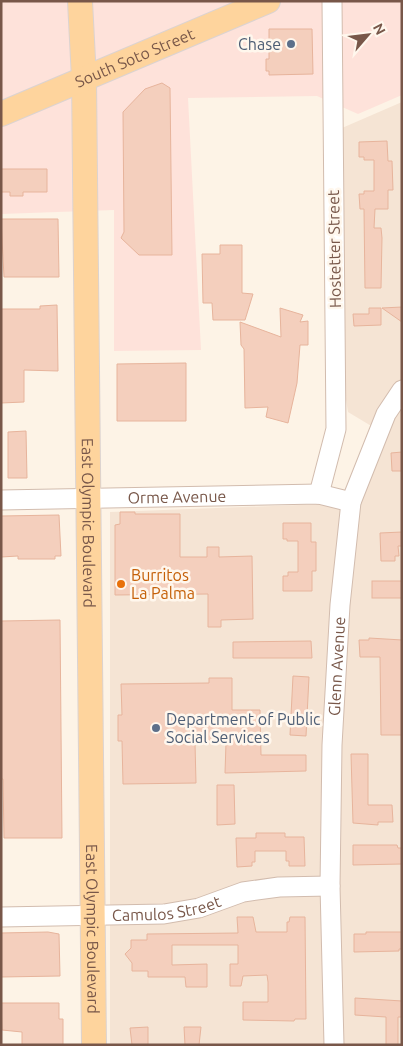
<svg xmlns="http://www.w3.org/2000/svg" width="403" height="1046" font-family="Ubuntu,sans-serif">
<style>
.residential{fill:#f5e4d4}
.commercial{fill:#fee2da}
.building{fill:#f4cfbd;stroke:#e7b49c}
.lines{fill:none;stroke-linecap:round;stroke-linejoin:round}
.minor-casing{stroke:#d2bcae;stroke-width:21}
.major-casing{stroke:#dcd3d0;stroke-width:26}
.minor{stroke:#fff;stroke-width:19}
.major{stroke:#fed49d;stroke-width:24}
.service-dot{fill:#5c6f8a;stroke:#fff7ed;stroke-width:2}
.food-dot{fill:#e8710a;stroke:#fff7ed;stroke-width:2}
.labels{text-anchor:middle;stroke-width:5;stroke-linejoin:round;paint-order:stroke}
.service-label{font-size:16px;fill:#4e5e75;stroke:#fff7ed;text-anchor:end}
.street-label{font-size:16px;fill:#785749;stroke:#fff7ed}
.food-label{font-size:16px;fill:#c56008;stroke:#fff7ed;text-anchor:start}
</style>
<rect width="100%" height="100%" fill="#fdf3e6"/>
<polygon class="residential" points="402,102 402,1045 110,1045 110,512 325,504 346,507 373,427 348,412 341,369 342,128"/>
<polygon class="commercial" points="1,1 402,1 402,95 358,114 317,96 188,98 201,350 114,351 114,210 1,214"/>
<g class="building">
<polygon points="269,29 312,29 313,74 269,75 269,71 266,71 266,59 269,59"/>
<polygon points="162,83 170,88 172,255 139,255 121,238 124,232 123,112 145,89"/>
<polygon points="387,141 388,161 392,161 393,190 388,190 388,209 375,209 374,228 381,228 382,238 381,288 365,288 364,209 360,209 359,194 364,194 364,191 374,191 374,160 364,160 364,157 359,157 359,142"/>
<polygon points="1,169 47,169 47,192 23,192 23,196 10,196 10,192 1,192"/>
<polygon points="1,219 58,219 59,277 4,277"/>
<polygon points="220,245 242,245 242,293 253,294 245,320 213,320 212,303 203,303 202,254 220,254"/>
<polygon points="57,305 58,371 24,370 24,402 1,403 1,309 40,309 40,306"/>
<polygon points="402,307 402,322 382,308"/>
<polygon points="280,308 303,315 300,322 308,321 308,345 300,345 297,383 288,423 266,417 268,407 245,408 244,349 241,345 240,322 281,337"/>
<polygon points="369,308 381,308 381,325 354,326 353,314 369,314"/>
<polygon points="186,363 186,421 117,421 117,364"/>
<polygon points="26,431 27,478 8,478 8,432"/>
<polygon points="402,452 402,471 392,471 391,453"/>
<polygon points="120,512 135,512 135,514 180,514 180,557 207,557 207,547 219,547 219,557 252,556 253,619 221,620 221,627 208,627 208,594 115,595 115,525 120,524"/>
<polygon points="59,515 61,556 55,556 55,559 18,559 18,556 1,557 1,516"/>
<polygon points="283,523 311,523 311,542 316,542 316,571 312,571 312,591 283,591 283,576 288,576 288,572 298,572 298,541 287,541 287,539 283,539"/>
<polygon points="402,532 402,546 398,546 399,556 395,556 395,561 381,561 380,533"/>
<rect x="372" y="581" width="30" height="17"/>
<polygon points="60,620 62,838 4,838 3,779 1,779 1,621"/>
<polygon points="369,638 402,640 402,735 381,735 380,657 360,657 359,640 369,640"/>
<polygon points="311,641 312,658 233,658 233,642"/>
<polygon points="293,676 309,677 306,736 290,735"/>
<polygon points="209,678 232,678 232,710 260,710 261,755 306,755 306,771 225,773 226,743 195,743 196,783 123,784 122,741 118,741 118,715 122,715 121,684 209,683"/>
<polygon points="351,754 368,754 368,805 392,805 393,822 378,822 378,825 353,823"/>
<polygon points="217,785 234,785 235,824 217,825"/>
<polygon points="256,833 285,833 285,837 304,837 305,866 289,866 289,861 286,861 286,851 255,851 255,862 252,862 252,866 237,867 236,838 256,838"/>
<polygon points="353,845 397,845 398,848 402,848 402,864 353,865"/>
<polygon points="237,917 253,917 256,932 287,932 287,922 289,922 290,917 305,917 306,1019 295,1019 294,1021 243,1020 243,1002 268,1002 268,982 267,975 243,976 241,986 230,986 230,964 238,964 238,945 172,945 172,965 207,964 207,987 186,987 185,977 148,977 148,971 132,971 132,963 125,954 131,948 131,940 147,940 147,934 238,933"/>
<polygon points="48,932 59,934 60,976 1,977 1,933"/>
<polygon points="366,932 402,932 402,949 399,949 399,951 354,952 354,934 366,934"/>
<polygon points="355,998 402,1001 402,1017 398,1017 398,1045 386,1045 386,1017 355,1015"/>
<polygon points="1,1003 59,1003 59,1019 63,1019 63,1045 22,1045 22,1032 2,1030"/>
<polygon points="148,1027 148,1045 132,1045 130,1028"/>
<polygon points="184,1027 201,1027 199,1045 185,1045"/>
</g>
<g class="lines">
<g class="minor-casing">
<g id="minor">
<polyline points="319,494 336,429 332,1"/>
<path id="s1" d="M1,500l318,-6 32,8"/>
<path id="s2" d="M1,917l163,-3 35,-6 44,-16 36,-5 51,-1"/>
<path id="s3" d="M334,1045l-4,-159 2,-141 8,-140 11,-103 35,-88 16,-24"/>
</g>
</g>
<g class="major-casing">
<g id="major">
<path id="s4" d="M80,1l4,78 10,966"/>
<path id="s5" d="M1,114l267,-113"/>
</g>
</g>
<use href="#minor" class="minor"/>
<use href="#major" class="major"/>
</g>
<g class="service-dot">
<circle cx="291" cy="44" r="5"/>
<circle cx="156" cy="728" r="5"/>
</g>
<circle class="food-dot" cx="121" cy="584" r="5"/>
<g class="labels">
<g class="service-label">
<text x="281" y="50">Chase</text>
<text x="166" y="725" text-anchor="start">Department of Public<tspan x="166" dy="18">Social Services</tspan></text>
</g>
<g class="street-label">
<text dy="6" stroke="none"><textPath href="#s5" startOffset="145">South Soto Street</textPath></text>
<text transform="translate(334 249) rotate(-91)" y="6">Hostetter Street</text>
<text dy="6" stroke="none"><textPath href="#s1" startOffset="176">Orme Avenue</textPath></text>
<text dy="6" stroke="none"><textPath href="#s4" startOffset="522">East Olympic Boulevard</textPath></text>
<text dy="6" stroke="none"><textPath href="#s3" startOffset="379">Glenn Avenue</textPath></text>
<text dy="6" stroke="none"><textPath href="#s2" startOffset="166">Camulos Street</textPath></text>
<text dy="6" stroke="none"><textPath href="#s4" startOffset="928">East Olympic Boulevard</textPath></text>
</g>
<g class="food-label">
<text x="131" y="581">Burritos<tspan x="131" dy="18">La Palma</tspan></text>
</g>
</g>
<rect width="403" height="1046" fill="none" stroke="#785749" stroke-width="5"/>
<g transform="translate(368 35) rotate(62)" stroke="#fff7ed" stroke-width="4" paint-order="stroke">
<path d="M0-4L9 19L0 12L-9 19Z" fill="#785749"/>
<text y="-8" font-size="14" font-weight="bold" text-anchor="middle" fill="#785749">N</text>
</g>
</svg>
